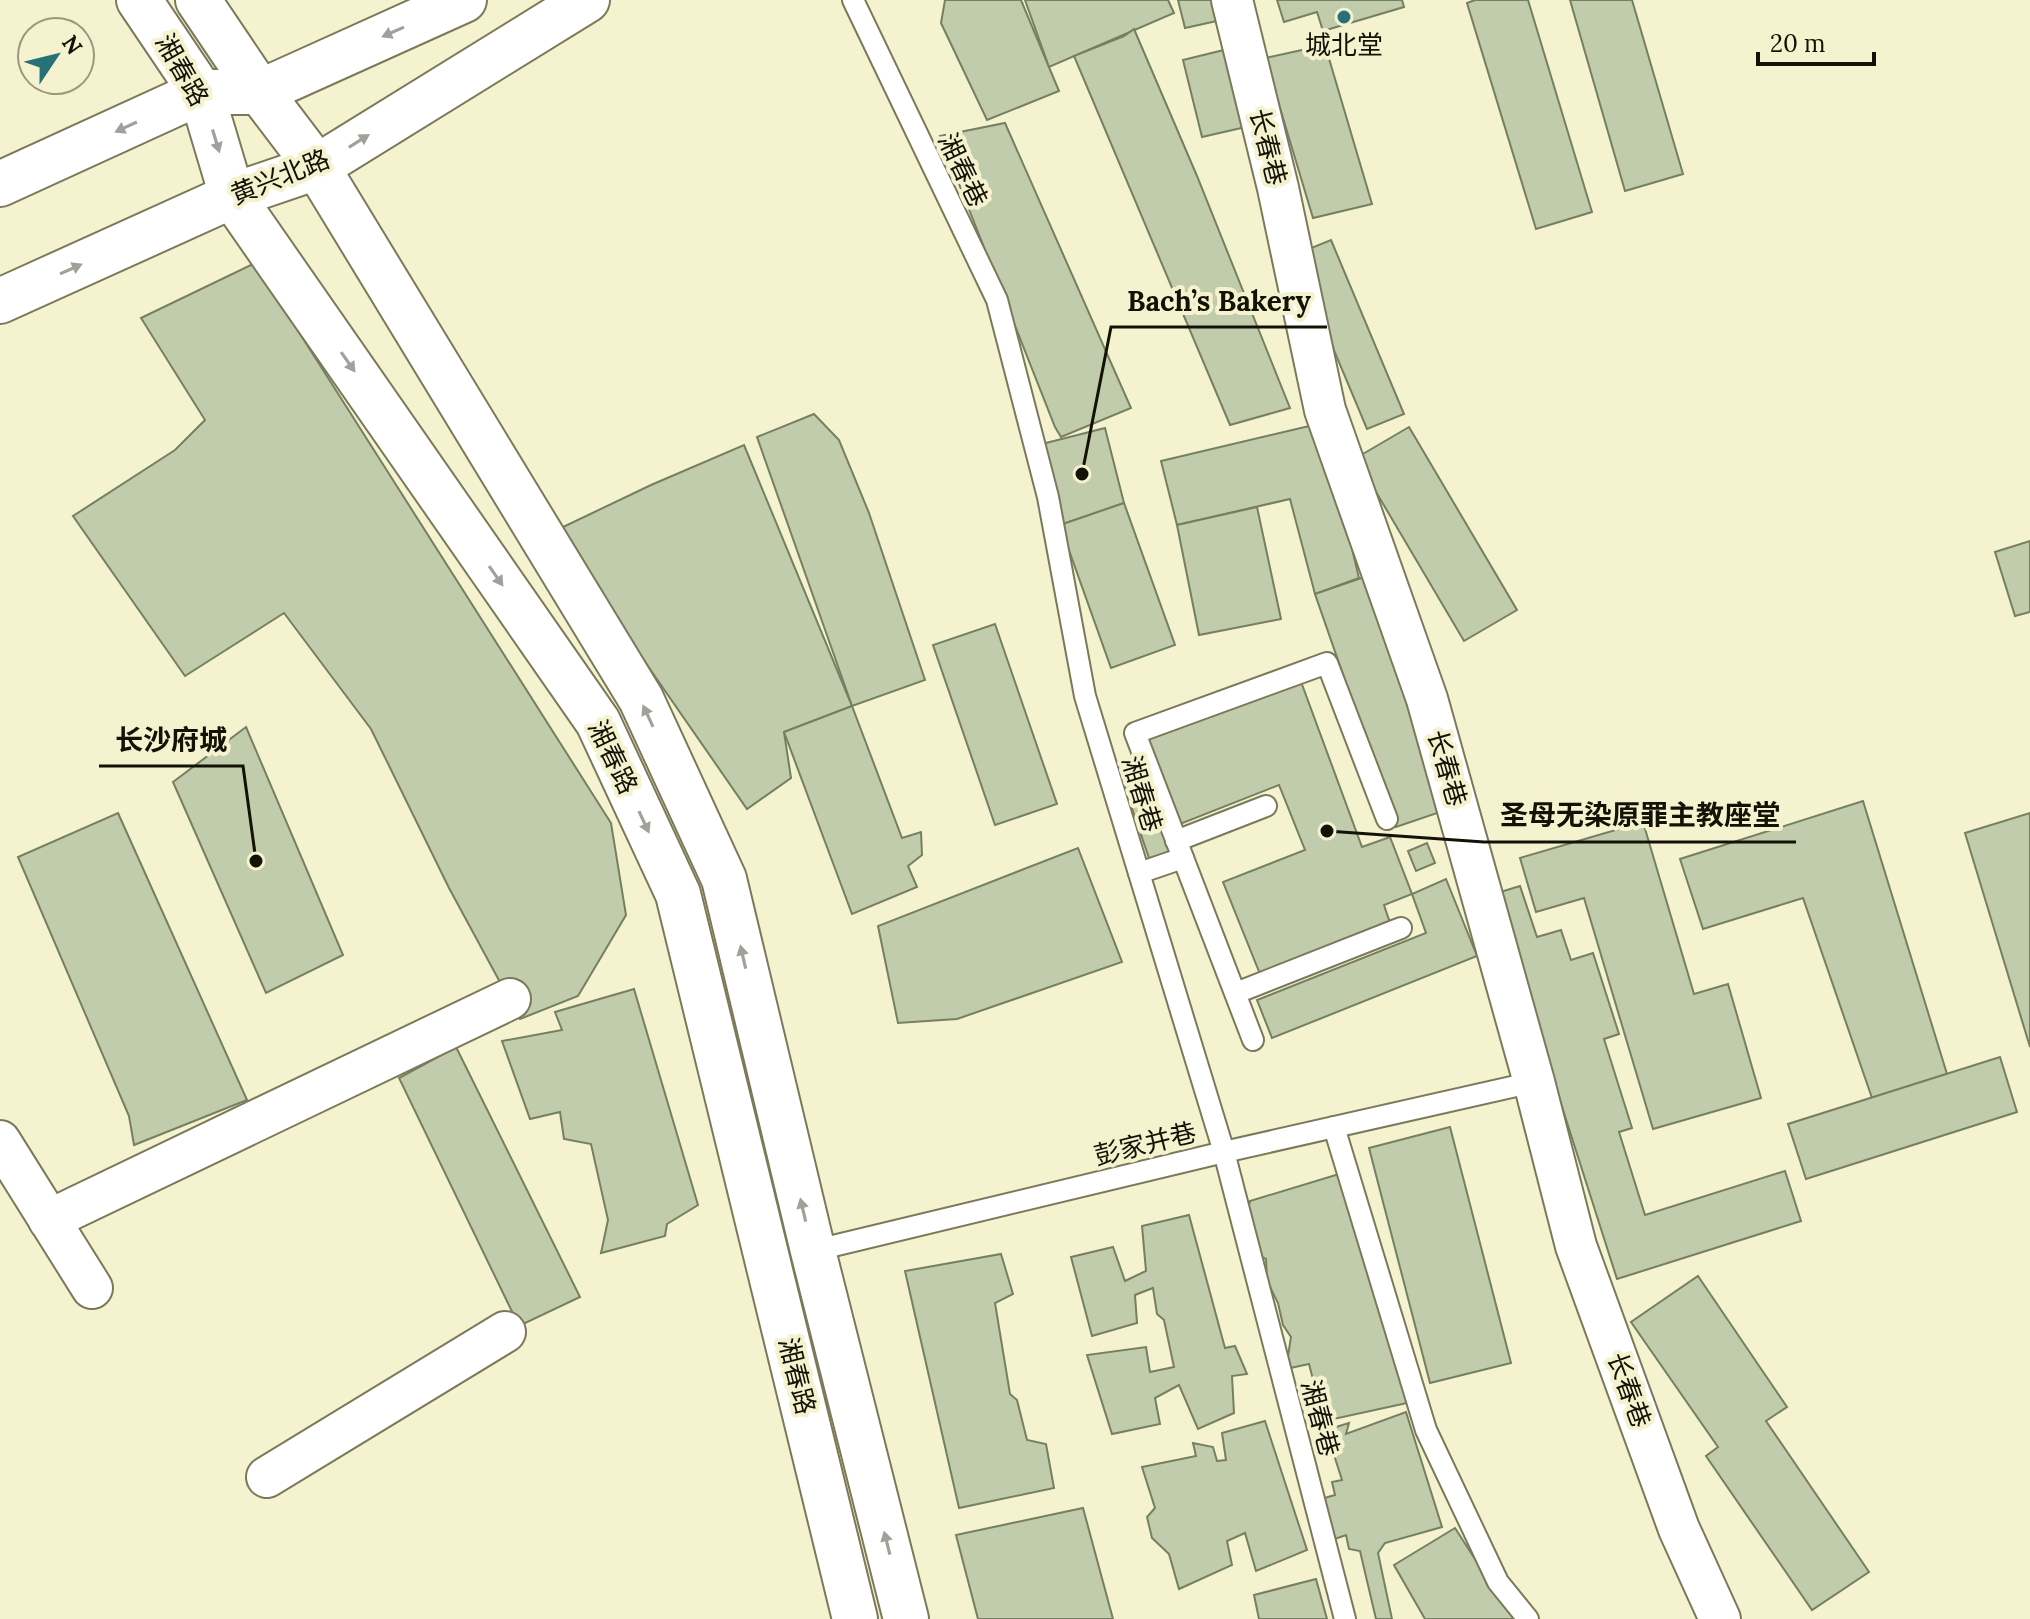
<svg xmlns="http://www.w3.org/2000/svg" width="2030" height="1619" font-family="Lora,'Noto Sans SC',serif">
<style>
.building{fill:#c1ccac;stroke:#757f61;stroke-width:2}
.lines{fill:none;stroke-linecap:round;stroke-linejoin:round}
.lane-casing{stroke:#7c795a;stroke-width:24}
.street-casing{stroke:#7c795a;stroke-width:44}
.secondary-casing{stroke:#7c795a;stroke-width:48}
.lane{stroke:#fff;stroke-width:20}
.street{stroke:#fff;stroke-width:40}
.secondary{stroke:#fff;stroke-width:44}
.oneway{fill:#a1a09b}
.poi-dot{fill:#277178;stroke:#f5f2cf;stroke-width:3}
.labels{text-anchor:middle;stroke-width:8;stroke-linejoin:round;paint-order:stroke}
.poi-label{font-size:26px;fill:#131206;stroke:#f5f2cf}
.street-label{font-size:26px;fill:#131206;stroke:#f5f2cf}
.leader{fill:none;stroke:#131206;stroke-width:3}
.callout-dot{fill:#131206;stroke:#f5f2cf;stroke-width:3}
.callout-label{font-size:28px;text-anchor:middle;font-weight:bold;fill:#131206;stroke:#f5f2cf;stroke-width:8;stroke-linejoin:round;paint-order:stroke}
</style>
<rect width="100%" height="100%" fill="#f5f2cf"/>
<g class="building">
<polygon points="945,0 1021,0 1059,91 987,120 941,23"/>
<polygon points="1025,0 1168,0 1174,13 1049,67"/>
<polygon points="1178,0 1222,0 1226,19 1185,28"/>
<polygon points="1277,0 1402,0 1404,7 1323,31 1317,12 1284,22"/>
<polygon points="1475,0 1528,0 1592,212 1536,229 1467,3"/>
<polygon points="1570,0 1632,0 1683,174 1625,191"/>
<polygon points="1134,29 1197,176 1290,408 1230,425 1074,56 1124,36"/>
<polygon points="1325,45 1372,204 1313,218 1265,58"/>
<polygon points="1232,48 1250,126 1202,137 1183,60"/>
<polygon points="1005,123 1131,408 1061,437 1055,427 940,136"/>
<polygon points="1331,240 1404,414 1367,429 1294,255"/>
<polygon points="255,263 611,823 626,915 578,996 520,1019 449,888 371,729 284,613 185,676 73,516 175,450 205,420 141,318"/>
<polygon points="814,414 839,440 869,513 925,680 852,706 757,437"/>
<polygon points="1322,423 1359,578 1315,594 1290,499 1177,525 1161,461"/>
<polygon points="1409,427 1517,610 1464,641 1356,458"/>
<polygon points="1105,428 1124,503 1060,525 1038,445"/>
<polygon points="744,445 852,706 784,732 791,778 747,809 636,649 561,528 651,485"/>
<polygon points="1124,503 1175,645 1111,668 1060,525"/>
<polygon points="1257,507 1281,619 1199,635 1177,525"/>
<polygon points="2030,541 2030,612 2015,616 1995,552"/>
<polygon points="1370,575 1452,808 1396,827 1315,594"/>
<polygon points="995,624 1057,804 995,825 933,645"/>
<polygon points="1300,679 1362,847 1390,837 1412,894 1384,905 1390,923 1260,974 1223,882 1305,850 1279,785 1175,826 1141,742"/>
<polygon points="852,706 902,838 921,832 922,855 908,866 917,887 852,914 784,732"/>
<polygon points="246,727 343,955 266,993 173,782"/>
<polygon points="1144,771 1171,854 1150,861 1122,779"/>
<polygon points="1863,801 1947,1074 1872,1098 1803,898 1703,929 1680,859"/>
<polygon points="118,813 247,1100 134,1145 129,1116 18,857"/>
<polygon points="2030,813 2030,1047 1965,833"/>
<polygon points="1643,822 1694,994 1728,984 1761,1098 1653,1129 1584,898 1536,912 1520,858"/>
<polygon points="1427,843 1435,863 1416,871 1408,851"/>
<polygon points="1078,848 1122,962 957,1019 898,1023 878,926"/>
<polygon points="1446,879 1477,956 1272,1038 1257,1000 1426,933 1412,894"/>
<polygon points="1520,886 1537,937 1561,930 1571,960 1593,953 1619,1034 1604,1039 1632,1128 1619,1132 1645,1215 1785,1171 1801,1221 1617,1279 1494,894"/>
<polygon points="634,989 698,1205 667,1224 665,1236 601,1253 608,1220 591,1144 564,1139 560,1112 530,1119 502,1041 562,1030 555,1012"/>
<polygon points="456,1047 580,1297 519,1326 399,1078"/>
<polygon points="2000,1057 2017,1112 1806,1179 1788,1124"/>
<polygon points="1450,1127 1511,1363 1430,1383 1369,1148"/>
<polygon points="1339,1174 1407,1403 1320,1422 1306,1405 1317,1395 1309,1364 1286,1369 1291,1337 1283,1325 1278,1303 1267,1281 1266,1259 1253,1253 1244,1227 1250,1201"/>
<polygon points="1189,1215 1225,1348 1235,1346 1247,1374 1232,1376 1234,1413 1198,1429 1179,1385 1155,1398 1160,1424 1112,1434 1087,1355 1146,1347 1150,1372 1174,1367 1164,1320 1157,1314 1153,1288 1135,1295 1137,1323 1092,1336 1071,1257 1113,1247 1125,1281 1146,1271 1142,1226"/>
<polygon points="1001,1254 1013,1294 995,1303 1010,1394 1017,1400 1027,1440 1046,1444 1054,1488 959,1508 905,1271"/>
<polygon points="1698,1276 1787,1407 1766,1421 1869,1572 1812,1610 1706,1456 1718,1447 1631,1322"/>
<polygon points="1406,1412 1442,1527 1385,1543 1378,1553 1392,1619 1376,1619 1360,1551 1349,1549 1346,1535 1335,1539 1321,1499 1335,1495 1332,1482 1342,1480 1326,1430 1349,1423 1346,1434"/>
<polygon points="1265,1421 1307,1550 1256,1571 1245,1533 1227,1541 1232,1565 1179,1589 1169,1554 1152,1538 1147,1517 1155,1508 1142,1467 1196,1456 1193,1443 1213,1447 1217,1461 1226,1460 1222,1433"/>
<polygon points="1083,1508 1113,1619 978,1619 956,1535"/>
<polygon points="1455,1528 1484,1573 1525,1619 1425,1619 1394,1565"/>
<polygon points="1316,1579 1327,1619 1259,1619 1254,1595"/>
</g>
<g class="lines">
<g class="lane-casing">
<g id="lane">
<polyline points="853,0 997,300 1048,497 1085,696 1224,1152 1345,1619"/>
<polyline points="1176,841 1266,806"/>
<polyline points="1139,873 1183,858"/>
<polyline points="1236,993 1401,928"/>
<polyline points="1253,1040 1135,733 1327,663 1387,819"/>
<polyline points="1334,1127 1426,1430 1498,1582 1528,1619"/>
<polyline points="808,1252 1224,1152 1534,1082"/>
</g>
</g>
<g class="street-casing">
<g id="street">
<polyline points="1232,0 1278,188 1325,410 1427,699 1534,1082 1576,1246 1679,1529 1720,1619"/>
<polyline points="0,1141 92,1288"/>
<polyline points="49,1220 510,999"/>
<polyline points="267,1477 505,1332"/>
</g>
</g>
<g class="secondary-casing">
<g id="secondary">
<polyline points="139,0 201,92 232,196 598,722 678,894 855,1619"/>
<polyline points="198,0 260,92 317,167 641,699 724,879 813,1251 906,1619"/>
<polyline points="0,184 201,92 260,92 464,0"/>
<polyline points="0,301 232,196 317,167 587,0"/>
</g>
</g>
<use href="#lane" class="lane"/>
<use href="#street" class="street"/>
<use href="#secondary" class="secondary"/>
</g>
<defs><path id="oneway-solid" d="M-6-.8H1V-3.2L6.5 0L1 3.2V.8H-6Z" transform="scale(2)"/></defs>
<g class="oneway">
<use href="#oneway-solid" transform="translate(393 32) rotate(156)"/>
<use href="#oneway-solid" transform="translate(126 127) rotate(155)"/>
<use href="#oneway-solid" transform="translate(216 141) rotate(73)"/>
<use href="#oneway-solid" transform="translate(359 141) rotate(-32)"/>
<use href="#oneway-solid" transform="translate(71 269) rotate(-24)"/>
<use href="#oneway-solid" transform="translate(348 362) rotate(55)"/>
<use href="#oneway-solid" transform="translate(496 576) rotate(55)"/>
<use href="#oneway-solid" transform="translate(648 716) rotate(-115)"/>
<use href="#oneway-solid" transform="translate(644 822) rotate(65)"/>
<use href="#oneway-solid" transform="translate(743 957) rotate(-103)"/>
<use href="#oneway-solid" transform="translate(803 1210) rotate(-103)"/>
<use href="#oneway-solid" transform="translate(887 1543) rotate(-104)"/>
</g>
<circle class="poi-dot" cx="1344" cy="17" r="8"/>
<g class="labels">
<g class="poi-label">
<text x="1344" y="54">城北堂</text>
</g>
<g class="street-label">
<text transform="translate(182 70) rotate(60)" y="9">湘春路</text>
<text transform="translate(1268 147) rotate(76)" y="9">长春巷</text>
<text transform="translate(963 170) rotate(64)" y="9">湘春巷</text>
<text transform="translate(280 177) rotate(-22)" y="9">黄兴北路</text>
<text transform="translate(613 757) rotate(64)" y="9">湘春路</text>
<text transform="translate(1447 768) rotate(74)" y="9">长春巷</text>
<text transform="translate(1142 794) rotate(73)" y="9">湘春巷</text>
<text transform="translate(1145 1144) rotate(-14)" y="9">彭家并巷</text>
<text transform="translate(797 1376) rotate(76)" y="9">湘春路</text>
<text transform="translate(1629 1390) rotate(70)" y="9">长春巷</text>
<text transform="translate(1320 1418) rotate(75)" y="9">湘春巷</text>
</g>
</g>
<path class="leader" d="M1082 474L1111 327H1327M256 861L243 766H99M1327 831L1484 842H1796"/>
<g class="callout-dot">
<circle cx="1082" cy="474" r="8"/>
<circle cx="256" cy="861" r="8"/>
<circle cx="1327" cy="831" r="8"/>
</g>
<g class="callout-label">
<text x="1219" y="311">Bach’s Bakery</text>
<text x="171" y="750">长沙府城</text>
<text x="1640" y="825">圣母无染原罪主教座堂</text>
</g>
<g transform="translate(56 56) rotate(55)"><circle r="38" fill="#f5f2cf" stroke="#9b987f" stroke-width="2"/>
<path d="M0-6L14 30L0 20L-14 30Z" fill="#277178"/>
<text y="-12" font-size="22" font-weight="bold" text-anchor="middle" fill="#131206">N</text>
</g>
<path d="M1758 52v12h116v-12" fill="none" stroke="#131206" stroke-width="4"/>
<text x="1770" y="52" font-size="24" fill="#131206" stroke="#f5f2cf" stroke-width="6" paint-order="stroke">20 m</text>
</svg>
